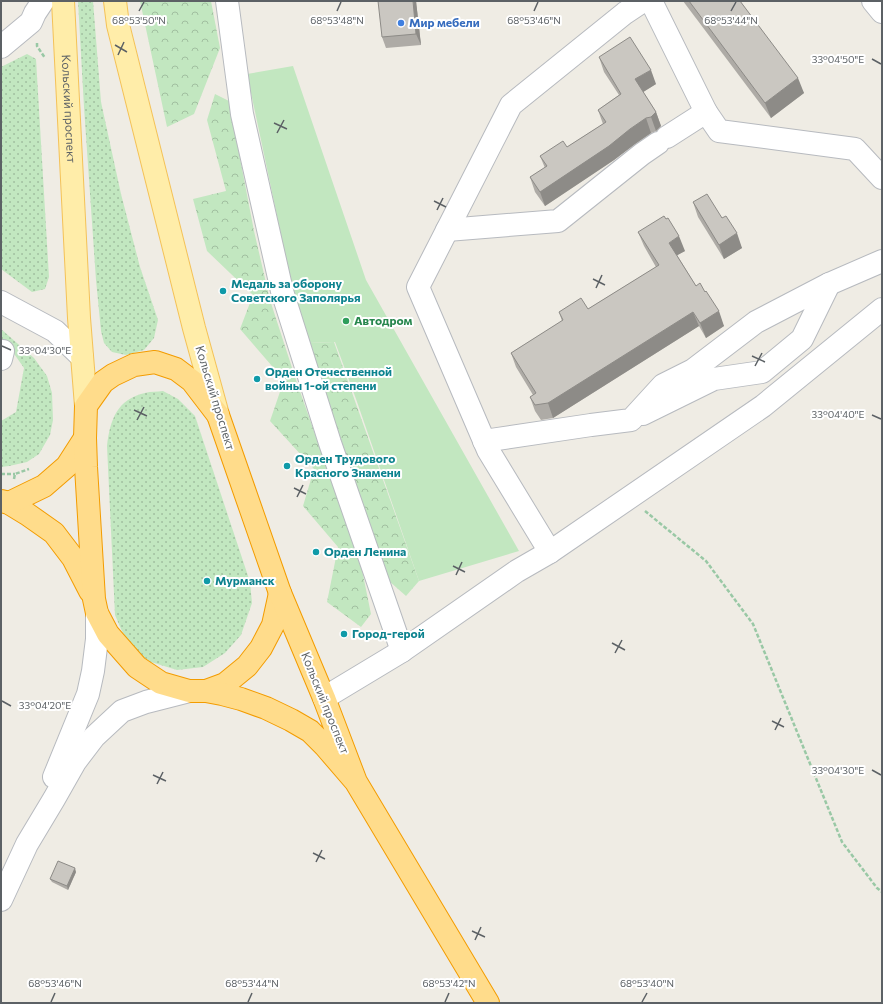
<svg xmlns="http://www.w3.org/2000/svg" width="883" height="1004" font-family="Commissioner,sans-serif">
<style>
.grass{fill:url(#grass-dots)}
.forest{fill:url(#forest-crowns)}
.park{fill:#c2e7c0}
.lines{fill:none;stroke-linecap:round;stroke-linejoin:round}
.minor-casing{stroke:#b7babf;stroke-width:24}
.major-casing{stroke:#f4c258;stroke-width:24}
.highway-casing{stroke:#f39c00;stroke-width:24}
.path{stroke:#99c8a5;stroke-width:2.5;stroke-dasharray:4 2;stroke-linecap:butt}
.minor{stroke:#fff;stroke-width:22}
.major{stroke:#ffeda9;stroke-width:22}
.highway{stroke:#ffdc8b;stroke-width:22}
.wall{fill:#aeaba6}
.shaded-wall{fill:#8d8b87}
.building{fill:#cac7c1;stroke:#8d8b87}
.ticks{fill:none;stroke:#5c6165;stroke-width:1.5}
.shop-dot{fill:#3f7fe0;stroke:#fff;stroke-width:1.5}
.culture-dot{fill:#0f9aa8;stroke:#fff;stroke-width:1.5}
.leisure-dot{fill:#2e9e5b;stroke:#fff;stroke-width:1.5}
.labels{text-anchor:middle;stroke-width:4;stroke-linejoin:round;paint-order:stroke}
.shop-label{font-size:12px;font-weight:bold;fill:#366cbe;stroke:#fff;text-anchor:start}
.street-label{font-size:12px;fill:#5c6165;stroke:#fff}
.culture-label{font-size:12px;font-weight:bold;fill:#0d838f;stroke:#fff;text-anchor:start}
.leisure-label{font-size:12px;font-weight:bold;fill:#27864d;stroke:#fff;text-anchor:start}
.ticks-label{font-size:10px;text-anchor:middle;fill:#5c6165;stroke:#fff;stroke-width:4;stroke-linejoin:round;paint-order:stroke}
</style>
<defs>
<pattern id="grass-dots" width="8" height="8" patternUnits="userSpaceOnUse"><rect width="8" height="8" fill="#c2e7c0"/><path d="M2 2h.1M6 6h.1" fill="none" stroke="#a1bfa0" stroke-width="1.8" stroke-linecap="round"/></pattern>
<pattern id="forest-crowns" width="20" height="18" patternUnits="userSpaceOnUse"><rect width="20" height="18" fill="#c2e7c0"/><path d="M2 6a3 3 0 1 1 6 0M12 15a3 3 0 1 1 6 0" fill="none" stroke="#a1bfa0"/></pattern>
</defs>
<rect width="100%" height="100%" fill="#efece4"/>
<g class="grass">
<polygon points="78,1 93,1 101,102 121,194 140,267 158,320 154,338 144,350 126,355 112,352 104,343 101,331 96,280 84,107"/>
<polygon points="27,54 36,59 49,277 45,289 32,292 1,269 1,67"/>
<polygon points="1,329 34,358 47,376 52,393 53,420 50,435 39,454 27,462 9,466 1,467 1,421 16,412 24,368 10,348 1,343"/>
<path d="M163,391l15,8 17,17 55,166 2,21 -11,32 -16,18 -22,14 -26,3 -26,-8 -18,-12 -12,-21 -6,-14 -8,-169c3,-26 10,-47 38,-53 6,-2 12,-1 18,-2z"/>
</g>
<g class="forest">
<polygon points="140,1 211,1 220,48 194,114 167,127"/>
<polygon points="215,94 229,101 254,231 270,300 296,380 361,565 371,614 361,627 327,602 338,547 303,506 314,469 270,421 284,380 240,329 253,295 207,251 193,199 226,191 207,120"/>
<polygon points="334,342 419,581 406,596 389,581 377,548 309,343"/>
</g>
<polygon class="park" points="293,66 366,280 519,551 419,581 356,399 335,342 309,343 295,301 247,74"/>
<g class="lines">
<g class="minor-casing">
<g id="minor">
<polyline points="227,1 242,114 282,291 330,443 402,651"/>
<polyline points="651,1 706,112 719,131 855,149 882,178"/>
<polyline points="873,1 882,12"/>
<polyline points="1,47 31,22 35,13 43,1"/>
<polyline points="667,137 706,112"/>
<polyline points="447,230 558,221 642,154 658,143"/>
<polyline points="1,302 55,331 82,357"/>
<polyline points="1,351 3,351 1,359"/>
<polyline points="643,414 714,379 762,372 802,339 829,284"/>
<polyline points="484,441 591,425 631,420 663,385 693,370 756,322 829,284 882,261"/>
<polyline points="550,552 488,450 418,287 511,105 625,13 643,1"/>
<polyline points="324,698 402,651 517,571 550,552 763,406 882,309"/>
<polyline points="54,777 88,694 93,671 97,639 97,613"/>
<polyline points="1,900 27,844 54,799 75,762 94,737 122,711 146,702 189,691"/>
</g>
</g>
<g class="major-casing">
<g id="major">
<path id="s1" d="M63,1l16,317 7,88"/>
<polyline points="115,1 118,25 194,328 218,415"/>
</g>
</g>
<g class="highway-casing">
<g id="highway">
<polyline points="1,501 9,503 27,514 54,533 73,558 90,591"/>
<polyline points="9,503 44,486 67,466 85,438"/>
<polyline points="206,691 225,684 247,666 261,648 273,625 280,593"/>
<polyline points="356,782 324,698 280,593 218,415 192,381 176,369 155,362 134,365 113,375 103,382 86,406 85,438 86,467 94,599 97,613 108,634 137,667 161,683 189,691 206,691 222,694 241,699 266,708 291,720 310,731 325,746 356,782 488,1003"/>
</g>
</g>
<g class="path">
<polyline points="37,43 37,46 45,58"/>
<polyline points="1,474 15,474"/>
<polyline points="14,479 15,474 29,469"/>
<polyline points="645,511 706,561 753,624 842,842 877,888 882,892"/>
</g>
<use href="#minor" class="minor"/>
<use href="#major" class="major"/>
<use href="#highway" class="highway"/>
</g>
<g class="wall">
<polygon points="416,1 421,45 386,48 382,37"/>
<polygon points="683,1 740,1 804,93 771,118"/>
<polygon points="599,57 656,84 643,92 656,112 661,126 656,131 651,133 635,144 614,160 545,206 535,192 530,177 545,168 540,156 567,147 603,124 598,110 619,95 604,72"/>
<polygon points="693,202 722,218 742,248 724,259 698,217"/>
<polygon points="638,232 685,251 677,255 696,286 724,326 706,338 699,326 553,418 541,420 535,411 530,397 533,395 516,367 511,353 562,321 559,312 588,309 656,267 644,246"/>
<polygon points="76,872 68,890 52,882 50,879"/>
</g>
<g class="shaded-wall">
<polygon points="413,1 416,1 421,45 416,34"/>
<polygon points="651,70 656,84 640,94 635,79"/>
<polygon points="798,78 804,93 771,118 765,103"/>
<polygon points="656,112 661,126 656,131 651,117"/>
<polygon points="646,118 651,133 635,144 614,160 545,206 540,192"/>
<polygon points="737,233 742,248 724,259 719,245"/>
<polygon points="679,236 685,251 674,257 669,243"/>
<polygon points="719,311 724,326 706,338 700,323"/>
<polygon points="693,312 699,326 553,418 548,403"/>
<polygon points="75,868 76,872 68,890 67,886"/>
</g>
<g class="building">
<polygon points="378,1 413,1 416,34 382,37"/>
<polygon points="689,1 740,1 798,78 765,103"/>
<polygon points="630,37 651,70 635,79 656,112 651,117 646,118 630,129 609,146 540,192 530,177 547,166 540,156 563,141 567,147 606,122 598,110 621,94 599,57"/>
<polygon points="707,194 722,218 726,216 737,233 719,245 693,202"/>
<polygon points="664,216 666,219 668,218 679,236 669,243 696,286 700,283 705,292 706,291 719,311 700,323 693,312 548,403 535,405 530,397 536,393 511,353 563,320 559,312 581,298 588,309 659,265 638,232"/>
<polygon points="58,861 75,868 67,886 50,879"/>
</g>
<path class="ticks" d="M139,11l5,-9M337,11l4,-9M534,11l4,-9M731,11l5,-9M115,45l12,7M118,55l6,-13M872,59l9,5M274,123l13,6M277,133l7,-13M434,201l12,6M437,210l6,-12M593,279l12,6M596,288l6,-13M2,346l9,4M752,356l13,6M755,366l7,-13M134,410l13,6M872,415l9,4M137,420l7,-13M294,488l12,6M297,497l6,-12M453,566l12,6M456,575l6,-13M612,643l13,7M615,653l7,-13M2,701l9,5M772,721l12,6M775,730l6,-12M872,770l9,5M153,775l13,6M157,784l6,-12M313,853l12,6M316,862l6,-12M472,931l13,6M475,940l6,-13M51,1002l4,-9M248,1002l4,-9M445,1002l4,-9M642,1002l5,-9"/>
<circle class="shop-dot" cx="401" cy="23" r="4"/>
<g class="culture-dot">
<circle cx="223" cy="291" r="4"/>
<circle cx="257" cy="379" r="4"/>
<circle cx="287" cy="466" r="4"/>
<circle cx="316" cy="552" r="4"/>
<circle cx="207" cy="581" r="4"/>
<circle cx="344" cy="634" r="4"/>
</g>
<circle class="leisure-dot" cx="346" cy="321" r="4"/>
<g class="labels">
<g class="shop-label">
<text x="409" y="27">Мир мебели</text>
</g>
<g class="street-label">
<text dy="4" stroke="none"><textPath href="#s1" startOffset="108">Кольский проспект</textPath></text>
<text transform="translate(215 398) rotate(73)" y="4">Кольский проспект</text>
<text transform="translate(325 703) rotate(68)" y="4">Кольский проспект</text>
</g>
<g class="culture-label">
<text x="231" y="288">Медаль за оборону<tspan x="231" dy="14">Советского Заполярья</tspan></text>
<text x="265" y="376">Орден Отечественной<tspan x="265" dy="14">войны 1-ой степени</tspan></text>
<text x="295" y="463">Орден Трудового<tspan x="295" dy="14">Красного Знамени</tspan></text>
<text x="324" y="556">Орден Ленина</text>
<text x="215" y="585">Мурманск</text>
<text x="352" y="638">Город-герой</text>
</g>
<g class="leisure-label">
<text x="354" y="325">Автодром</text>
</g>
</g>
<g class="ticks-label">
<text x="139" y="24">68°53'50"N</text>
<text x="337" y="24">68°53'48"N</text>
<text x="534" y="24">68°53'46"N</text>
<text x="731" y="24">68°53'44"N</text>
<text x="838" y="63">33°04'50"E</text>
<text x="45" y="354">33°04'30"E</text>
<text x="838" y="418">33°04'40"E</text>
<text x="45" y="709">33°04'20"E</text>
<text x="838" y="774">33°04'30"E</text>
<text x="55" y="987">68°53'46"N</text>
<text x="252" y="987">68°53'44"N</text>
<text x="449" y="987">68°53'42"N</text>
<text x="647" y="987">68°53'40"N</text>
</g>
<rect width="883" height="1004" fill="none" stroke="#5c6165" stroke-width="4"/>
</svg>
